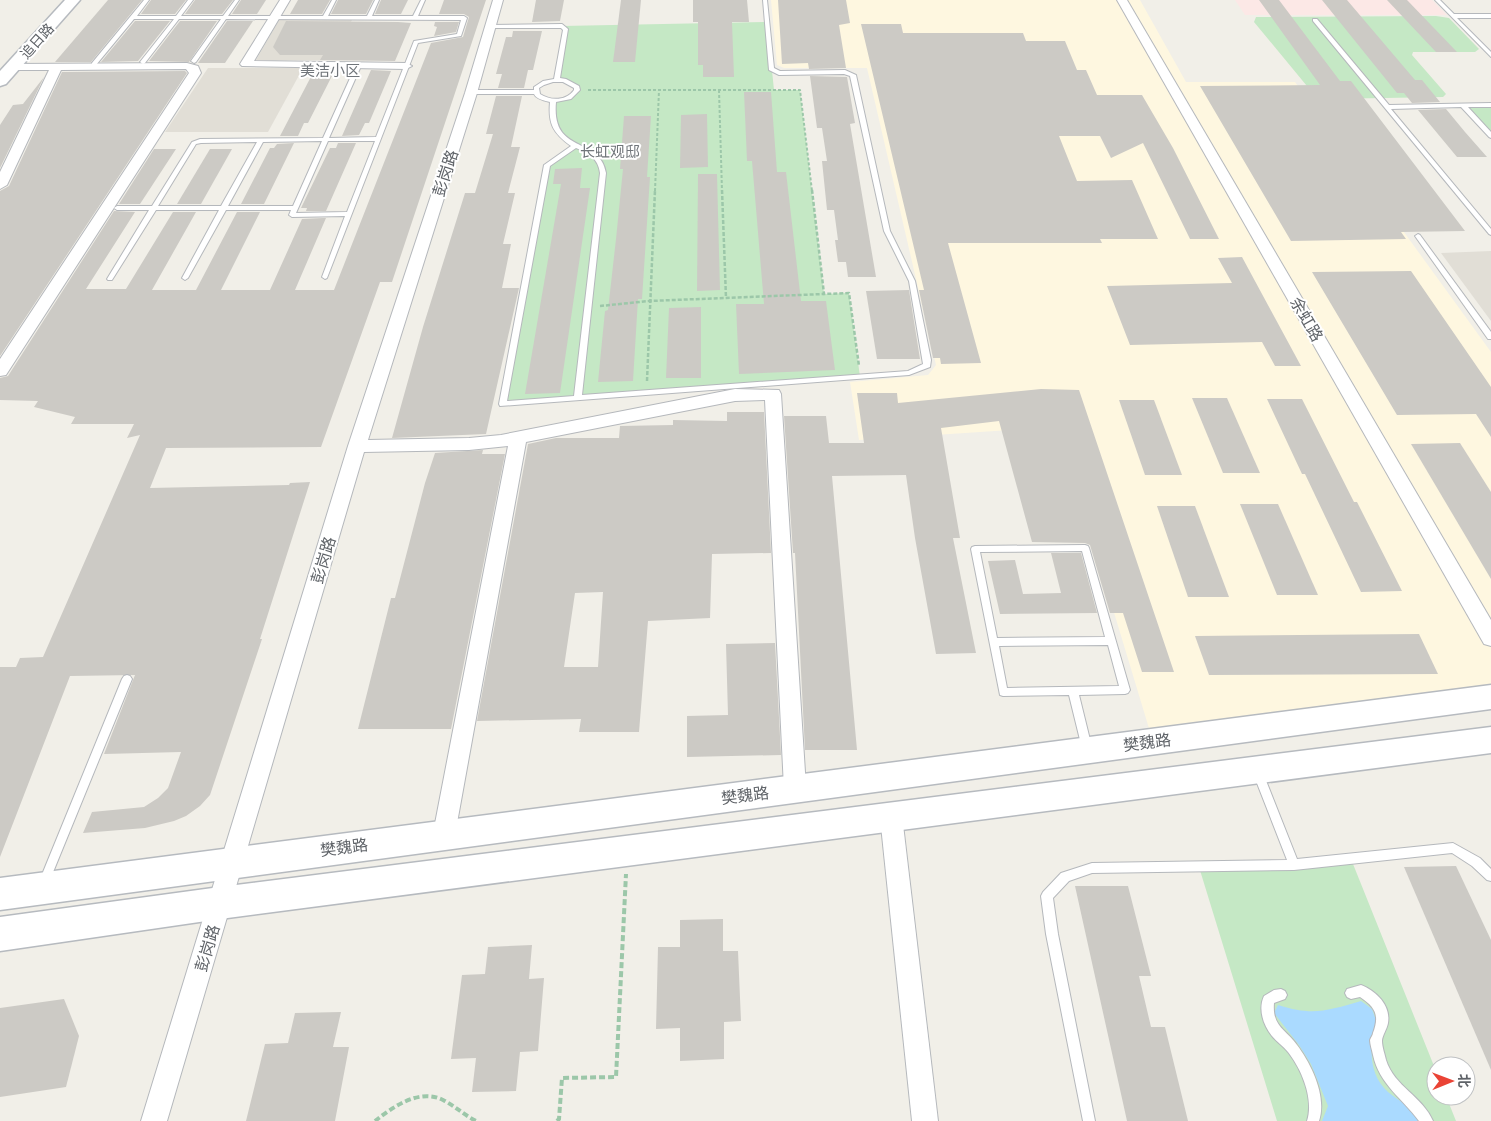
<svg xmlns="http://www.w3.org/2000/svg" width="1491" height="1121" font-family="'Source Sans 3','Noto Sans SC',sans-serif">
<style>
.commercial{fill:#fef7e0}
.education{fill:#e1ded6}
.medical{fill:#fce8e6}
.green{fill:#c5e8c5}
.water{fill:#aadaff}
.building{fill:#cccac5;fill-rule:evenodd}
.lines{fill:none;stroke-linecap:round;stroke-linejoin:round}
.lane-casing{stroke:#b5b8bc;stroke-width:2}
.street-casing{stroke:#b5b8bc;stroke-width:2}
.secondary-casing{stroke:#b6babf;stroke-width:3}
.path-far2{stroke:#9cc7a9;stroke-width:2;stroke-dasharray:3 2;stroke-linecap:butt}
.path-far1{stroke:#9cc7a9;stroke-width:2.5;stroke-dasharray:4 2;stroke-linecap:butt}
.path{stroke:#9cc7a9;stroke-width:4;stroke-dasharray:6 3;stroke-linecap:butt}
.lane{fill:#fff;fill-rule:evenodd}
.street{fill:#fff;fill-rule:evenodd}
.secondary{fill:#fff;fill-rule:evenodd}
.labels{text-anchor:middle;stroke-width:4;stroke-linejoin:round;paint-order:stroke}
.far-street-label{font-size:14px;fill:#5f6368;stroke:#fff}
.far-neighbourhood-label{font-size:15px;fill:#70757a;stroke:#fff}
.street-label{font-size:16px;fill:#5f6368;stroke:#fff}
</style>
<rect width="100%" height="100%" fill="#f1efe8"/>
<polygon class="commercial" points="771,0 1140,0 1186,82 1295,82 1491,352 1491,694 1151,735 1058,427 859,440 850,382 928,375 936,365 867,68 784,68 777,65"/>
<g class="education">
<polygon points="279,20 352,20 332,60 256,60"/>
<polygon points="208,68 303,68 268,132 165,132"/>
<polygon points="1491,251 1491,321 1441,253"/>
</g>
<polygon class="medical" points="1235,0 1432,0 1447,15 1245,15"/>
<g class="green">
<polygon points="1436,16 1449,18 1479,49 1475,52 1413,52 1412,55 1446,94 1443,97 1324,99 1316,97 1254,22 1256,17"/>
<polygon points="767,22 774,90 800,90 824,294 849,293 860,377 503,404 547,165 575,146 555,129 553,100 572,96 577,86 557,80 566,30 562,26"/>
<polygon points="1463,105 1491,105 1491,136"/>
<polygon points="1351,859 1436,1071 1436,1096 1446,1096 1456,1121 1277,1121 1199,867"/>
</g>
<path class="water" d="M1361,1001l11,8 5,14c-8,23 -9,51 11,69 12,10 24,14 30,29h-96l6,-15 -17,-42 -12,-19 -25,-32 4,-8c35,11 48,6 83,-4z"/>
<g class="building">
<polygon points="108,0 142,0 91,62 55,62"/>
<polygon points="151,0 186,0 175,14 141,14"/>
<polygon points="195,0 233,0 222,14 185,14"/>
<polygon points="241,0 266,0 257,14 232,14"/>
<polygon points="298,0 330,0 322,14 290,14"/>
<polygon points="338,0 373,0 366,14 331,14"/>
<polygon points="381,0 408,0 401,14 375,14"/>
<polygon points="444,0 486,0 392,282 380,282 321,447 166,448 150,488 289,485 290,483 310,482 260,639 262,639 210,795 200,806 186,816 174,821 145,828 83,833 92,812 144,807 158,798 168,788 181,752 104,754 135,675 70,676 0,857 0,667 16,667 20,658 43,657 140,435 127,438 134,424 71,424 75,417 34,407 38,401 0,400 0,378 8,376 114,211 135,212 86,289 126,289 173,212 196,212 152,290 196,290 237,212 260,212 221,290 270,290 302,219 323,218 326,218 295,290 334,290 431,43 463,37 469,17 464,14 439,14"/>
<polygon points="536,0 564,0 560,21 532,22"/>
<polygon points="621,0 641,0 635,62 613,62"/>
<polygon points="693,0 747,0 749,22 732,22 734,77 703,77 703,65 698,65 698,22 693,22"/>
<polygon points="778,0 846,0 850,23 839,25 846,68 809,69 808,63 782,64"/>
<polygon points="1259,0 1279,0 1340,81 1351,81 1465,231 1401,232 1406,239 1291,241 1200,86 1320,85"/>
<polygon points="1322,0 1347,0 1415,80 1422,80 1440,102 1412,103 1404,93 1397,93"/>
<polygon points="1387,0 1407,0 1457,52 1436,52"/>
<polygon points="135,21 170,21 138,61 101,62"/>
<polygon points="180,21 217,21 189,62 149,61"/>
<polygon points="227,21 253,21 225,63 198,63"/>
<polygon points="286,21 398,22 411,23 395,61 320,60 323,55 280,55 273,47"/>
<polygon points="435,22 459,22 456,32 434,36 437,27 434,26"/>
<polygon points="861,24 901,24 903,33 1023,33 1026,41 1065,41 1077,70 1086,70 1097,95 1142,95 1173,148 1219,239 1190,239 1143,143 1111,158 1100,136 1059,136 1077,181 1132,180 1158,239 1100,239 1102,243 948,243 981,363 941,364 940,358 933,358 919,290 924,290"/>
<polygon points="513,31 542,31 533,70 528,70 524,88 498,88 502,74 496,74 506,37 512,37"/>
<polygon points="315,69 335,70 308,123 304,123 298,136 280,136"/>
<polygon points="371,70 391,71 369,123 365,123 359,135 342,136"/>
<polygon points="185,71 187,73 0,356 0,191 9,186 62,72"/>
<polygon points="810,76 847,77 855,123 850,124 876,277 848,277 846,262 838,262 835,240 838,240 834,210 827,210 822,161 827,161 822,128 817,128"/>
<polygon points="44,77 0,168 0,125 13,105 23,104"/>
<polygon points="744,92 771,92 777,172 786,172 801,301 826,301 835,370 739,374 736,304 764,304 752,161 747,161"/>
<polygon points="496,96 522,96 511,147 520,147 508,193 515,193 503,244 511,244 502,288 519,288 486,434 392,438 423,327 465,193 475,193 493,134 486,134"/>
<polygon points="1446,109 1465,132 1487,157 1457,157 1418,110"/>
<polygon points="707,114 708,167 680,168 681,115"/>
<polygon points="624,116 651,116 647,177 650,177 642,299 638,299 633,381 598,382 605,311 608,310 616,239 623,169 620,169"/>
<polygon points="294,143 264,204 241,204 270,148 274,148 277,144"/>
<polygon points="338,143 356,143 326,211 306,211 307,208 301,208 330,148 336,148"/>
<polygon points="154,149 176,149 140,204 119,204"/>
<polygon points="210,149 232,149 201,204 177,204"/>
<polygon points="582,168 580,188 590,188 560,393 525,394 561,184 553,184 555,169"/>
<polygon points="698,174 717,174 720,290 697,291"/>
<polygon points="1242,257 1301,366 1275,366 1262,342 1130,345 1107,286 1232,283 1218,258"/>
<polygon points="1411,271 1491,387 1491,437 1476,414 1397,415 1312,272"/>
<polygon points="909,290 920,359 877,359 866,291"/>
<polygon points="701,307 701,378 666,378 669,308"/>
<polygon points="1041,389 1079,390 1174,672 1142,672 1123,613 1110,613 1090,545 1085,543 1032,542 999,421 941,428 960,538 953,538 976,653 936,654 915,538 906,475 832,476 857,750 805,750 795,553 793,553 784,416 826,416 829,443 864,443 857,393 897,393 898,403"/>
<polygon points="1192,398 1227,398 1260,473 1223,473"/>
<polygon points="1267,399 1302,399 1354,502 1357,502 1402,591 1361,592 1305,474 1302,474"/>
<polygon points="1119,400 1154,400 1182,475 1145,475"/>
<path d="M727,412h37l7,141 -59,1 -2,64 -62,3 -9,111h-60l2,-13 -104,2 51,-277 28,-6h63l1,-12 53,-1v-5l54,1zM603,592l-5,75h-34l11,-74z"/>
<polygon points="1460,443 1491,492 1491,579 1411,444"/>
<polygon points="483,450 482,454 505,454 451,729 358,729 391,598 395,598 425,483 435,453"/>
<polygon points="1240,504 1278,504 1318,595 1277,595"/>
<polygon points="1157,506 1195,506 1229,597 1188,597"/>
<polygon points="1051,553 1081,553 1097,613 1000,614 988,561 1015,560 1023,594 1061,593"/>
<polygon points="1419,634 1438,674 1209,675 1195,636"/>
<polygon points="775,643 781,755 687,757 687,716 728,715 726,644"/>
<polygon points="1456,866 1491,940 1491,1070 1404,867"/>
<polygon points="1075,886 1128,886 1151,976 1139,976 1151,1027 1165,1027 1188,1121 1127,1121"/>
<polygon points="723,919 723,951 738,951 741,1021 724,1022 724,1059 680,1061 680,1028 656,1029 658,947 680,947 680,920"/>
<polygon points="532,945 529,979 544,978 538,1051 520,1052 516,1091 472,1092 476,1058 451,1059 462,975 485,974 488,947"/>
<polygon points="64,999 79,1036 66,1087 0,1097 0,1008"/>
<polygon points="341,1012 333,1047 349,1047 335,1121 246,1121 265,1044 288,1043 295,1013"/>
</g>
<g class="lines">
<g class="lane-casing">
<g id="lane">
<path d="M144,0h5l-12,16h39l12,-16h5l-12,16h42l12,-16h4l-11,16h95l9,-16h4l-8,16h39l8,-16h4l-7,16h41l8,-16h4l-7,16h46l3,2 -6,18 -43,7 -91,235 -2,1 -3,-2 23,-61 -53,1 -3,-2 2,-5h-65l-38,68 -3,2 -3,-2 37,-68h-63l-44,70h-4l-1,-1 42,-69h-32l-3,-2 3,-2h35l40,-64 8,-3 123,-1 33,-73 5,1 -32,72 47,-1 38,-96 43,-7 4,-14 -235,-1 -30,43 -2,1 -3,-2 30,-42h-42l-34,44 -2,1 -3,-2 34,-43h-40l-38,46h-4v-2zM322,141l-29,65h-65l35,-64zM328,141h47l-28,71 -51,1zM257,142l-36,64h-63l38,-62 5,-1z"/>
<path d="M763,0h4l7,68 6,3 65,-1 11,5 34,156 25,50 16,79 -1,7 -21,8 -409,31 -1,-2 45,-239 27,-19c-18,-13 -23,-22 -21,-44 -5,-1 -14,-3 -16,-8h-63l-3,-2 3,-2h63v-3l9,-6 11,-2 9,-49 -2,-2h-73v-2l2,-1 72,-1 6,5 -8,49 6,1 13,7 1,4 -9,9 -15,3c-5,54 44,33 50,71l-24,222 326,-24 15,-7 -14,-83 -25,-50 -34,-155 -6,-2 -65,1 -10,-5zM553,82h10l11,6v2c-8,11 -23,11 -34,4l-1,-6 5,-3zM576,148c13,6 22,10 24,25l-26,223 -67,5 43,-235z"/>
<polygon points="1435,0 1440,0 1454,14 1491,14 1491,18 1457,18 1491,52 1491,57"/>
<polygon points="1313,19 1317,19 1389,105 1491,103 1491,107 1468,107 1491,132 1491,138 1489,137 1461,107 1391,109 1491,229 1491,235 1489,234 1313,21"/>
<polygon points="1418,234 1420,235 1491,332 1491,339 1488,339 1415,236"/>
<path d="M1085,545l3,1 1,2 41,142 -2,3 -3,1 -46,1 13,53 -1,3 -4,1 -4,-1 -1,-3 -13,-53 -66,1 -3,-1 -29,-146 1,-2 3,-1zM1082,551l23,86 -108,1 -17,-86zM1108,645l11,41 -112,2 -8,-42z"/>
<polygon points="127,675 130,676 132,679 49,882 48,886 44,887 40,886 39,882 122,679 124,676"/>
<polygon points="1258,768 1262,770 1263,773 1297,859 1453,843 1480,858 1491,869 1491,881 1487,880 1472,866 1452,853 1294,870 1092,873 1069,881 1053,898 1058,934 1095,1121 1083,1121 1046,934 1041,896 1043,892 1061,873 1092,863 1287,860 1253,773 1254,770"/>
<path d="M1361,985c15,6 30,20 27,38 -1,6 -6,13 -6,18 0,6 3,14 4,19 8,26 37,37 47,61h-14c-16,-22 -40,-37 -46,-66 -1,-5 -3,-11 -3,-15 1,-3 3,-5 3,-7 7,-18 2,-26 -13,-36l-9,2 -4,-2 -2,-4 2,-4z"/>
<path d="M1281,989l4,2 2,4 -2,4 -11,4c-2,24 12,26 23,42 15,20 30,52 22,76h-12c7,-22 -5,-51 -19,-69 -5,-6 -11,-10 -16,-16 -9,-11 -14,-27 -8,-40l10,-6z"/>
</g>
</g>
<g class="street-casing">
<g id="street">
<polygon points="280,0 290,0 254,61 406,63 412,66 406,69 242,66 240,64"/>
<polygon points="493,0 503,0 477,93 368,440 469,438 501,435 735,389 779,390 781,394 806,788 803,795 795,798 787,795 784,788 765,400 735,401 526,442 455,834 452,842 444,845 436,842 433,834 508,446 469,450 364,452 167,1121 141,1121 348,446 465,93"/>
<polygon points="1117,0 1127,0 1491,620 1491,646 1484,644"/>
<polygon points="187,63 198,66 201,73 6,375 0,376 0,359 189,73 186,69 61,70 7,185 0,189 0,172 49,70 13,70 7,67 13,64"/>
<polygon points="891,806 899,809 902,816 938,1121 912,1121 880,816 883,809"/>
</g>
</g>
<g class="secondary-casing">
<g id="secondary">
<polygon points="65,0 80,0 6,84 0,86 0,71"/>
<polygon points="1491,685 1491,709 0,910 0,878"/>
<polygon points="1491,727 1491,753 220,919 0,951 0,917 220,887"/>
</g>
</g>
<g class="path-far2">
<polyline points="588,90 800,90 812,191"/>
<polyline points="719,90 722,191"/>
<polyline points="655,191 659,90"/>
</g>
<g class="path-far1">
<polyline points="722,190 726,298"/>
<polyline points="812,190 824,294 849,293 859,366"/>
<polyline points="600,306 649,301 824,294"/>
<polyline points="647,381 655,190"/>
</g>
<g class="path">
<path d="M375,1121c18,-14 44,-33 68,-21 12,6 21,15 33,21"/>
<polyline points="557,1121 559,1119 562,1078 616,1077 626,874"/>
</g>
<use href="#lane" class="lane"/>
<use href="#street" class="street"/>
<use href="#secondary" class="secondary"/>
</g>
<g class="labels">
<g class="far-street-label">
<text transform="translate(37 41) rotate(-48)" y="5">追日路</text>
</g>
<g class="far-neighbourhood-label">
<text x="330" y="76">美洁小区</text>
<text x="610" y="157">长虹观邸</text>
</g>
<g class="street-label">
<text transform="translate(445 173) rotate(-72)" y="6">彭岗路</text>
<text transform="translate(1307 319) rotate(60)" y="6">余虹路</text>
<text transform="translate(323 560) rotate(-73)" y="6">彭岗路</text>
<text transform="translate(1147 742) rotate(-7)" y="6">樊魏路</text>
<text transform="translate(745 795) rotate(-7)" y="6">樊魏路</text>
<text transform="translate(344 847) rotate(-7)" y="6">樊魏路</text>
<text transform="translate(207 948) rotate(-73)" y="6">彭岗路</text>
</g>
</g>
<g transform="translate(1451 1081) rotate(89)"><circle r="24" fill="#ffffff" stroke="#bfc1c3"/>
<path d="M0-4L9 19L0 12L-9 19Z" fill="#ea4335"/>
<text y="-8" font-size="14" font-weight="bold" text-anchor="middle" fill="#5f6368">北</text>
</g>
</svg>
